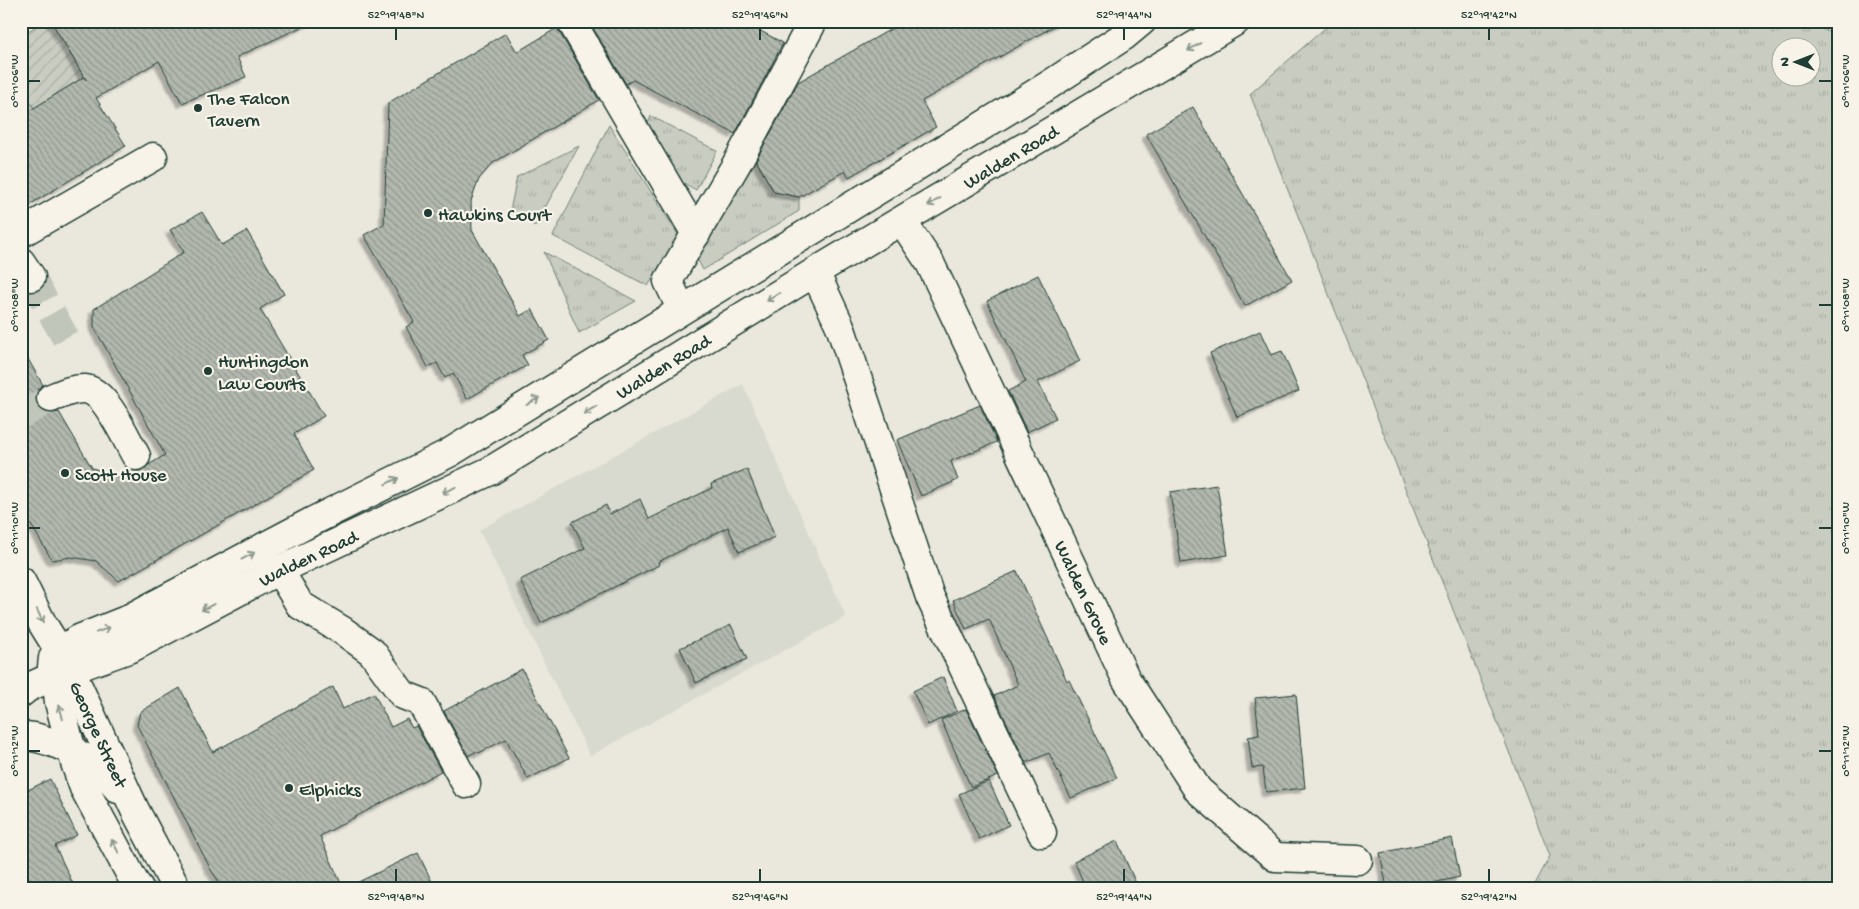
<svg xmlns="http://www.w3.org/2000/svg" width="1859" height="909" font-family="'Gochi Hand',sans-serif">
<style>
.built{fill:#d9dacf}
.grass{fill:url(#grass-tufts);stroke:#74847a;fill-rule:evenodd}
.cemetery{fill:url(#cemetery-stones);stroke:#74847a}
.garden{fill:url(#garden-furrows);stroke:#74847a}
.building{fill:url(#building-back-hatch);stroke:#1f3d34;filter:url(#shadow)}
.lines{fill:none;stroke-linecap:round;stroke-linejoin:round}
.minor-tunnel{stroke:#c1c6bb;stroke-width:28;stroke-dasharray:28 14;stroke-linecap:butt}
.minor-casing{stroke:#1f3d34;stroke-width:31}
.major-casing{stroke:#1f3d34;stroke-width:31}
.minor{stroke:#f7f3e8;stroke-width:28}
.major{stroke:#f7f3e8;stroke-width:28}
.oneway{stroke:#8b988e}
.ticks{fill:none;stroke:#1f3d34;stroke-width:2}
.poi-dot{fill:#1f3d34;stroke:#f7f3e8;stroke-width:2}
.labels{text-anchor:middle;stroke-width:4.5;stroke-linejoin:round;paint-order:stroke}
.poi-label{font-size:19px;fill:#1f3d34;stroke:#f7f3e8;text-anchor:start}
.street-label{font-size:19px;fill:#1f3d34;stroke:#f7f3e8}
.neatline{fill:none;stroke:#1f3d34;stroke-width:2}
.ticks-label{font-size:12px;text-anchor:middle;fill:#1f3d34}
</style>
<defs>
<pattern id="grass-tufts" width="24" height="20" patternUnits="userSpaceOnUse" patternTransform="scale(1.25)"><rect width="24" height="20" fill="#c8ccc1"/><path d="M3 7l-1-3M5 7V3M7 7l1-3M15 17l-1-3M17 17v-4M19 17l1-3" fill="none" stroke="#abb0a6"/></pattern>
<pattern id="cemetery-stones" width="16" height="16" patternUnits="userSpaceOnUse" patternTransform="scale(1.25)"><rect width="16" height="16" fill="#c8ccc1"/><path d="M2 7V4a2 2 0 0 1 4 0v3zM10 15v-3a2 2 0 0 1 4 0v3z" fill="#abb0a6"/></pattern>
<pattern id="garden-furrows" width="10" height="10" patternUnits="userSpaceOnUse" patternTransform="scale(1.25)"><rect width="10" height="10" fill="#c8ccc1"/><path d="M-1 1l2-2M0 10L10 0M9 11l2-2" fill="none" stroke="#abb0a6"/></pattern>
<pattern id="building-back-hatch" width="6" height="6" patternUnits="userSpaceOnUse" patternTransform="scale(1.25)"><rect width="6" height="6" fill="#b2b8ae"/><path d="M-1 5l2 2M0 0l6 6M5-1l2 2" fill="none" stroke="#90978e"/></pattern>
<filter id="shadow"><feDropShadow dx="-4.5" dy="4.5" stdDeviation="1" flood-color="#0004"/></filter>
</defs>
<rect width="100%" height="100%" fill="#eae8dd"/>
<filter id="ink" filterUnits="userSpaceOnUse"><feTurbulence type="fractalNoise" baseFrequency=".02" numOctaves="2"/><feDisplacementMap in="SourceGraphic" scale="10" xChannelSelector="R" yChannelSelector="G"/><feConvolveMatrix kernelMatrix="1 2 1 2 8 2 1 2 1" color-interpolation-filters="sRGB"/></filter>
<g filter="url(#ink)">
<polygon class="built" points="743,384 846,617 590,756 479,530"/>
<g class="grass">
<path d="M1333,21h474l31,16v851h-305l17,-32 -300,-762zM1782,48h30v30h-30z"/>
<polygon points="651,116 717,151 696,190 680,181 647,126"/>
<polygon points="609,125 679,236 648,286 553,236"/>
<polygon points="579,146 535,226 510,211 517,177"/>
<polygon points="755,159 774,192 799,197 799,211 703,270 694,253"/>
<polygon points="544,252 636,301 579,333"/>
</g>
<polygon class="cemetery" points="21,86 34,108 21,114"/>
<polygon class="garden" points="45,21 51,21 84,77 34,108 21,86 21,35"/>
<g class="building">
<polygon points="51,21 314,21 237,57 246,77 182,103 159,61 96,98 126,146 21,210 21,116 84,77 86,80"/>
<polygon points="589,21 742,21 783,43 735,134 633,80 626,84"/>
<polygon points="905,21 1063,21 922,101 936,127 849,177 845,171 799,197 774,192 756,160 798,82"/>
<polygon points="557,28 599,100 493,163 479,179 471,201 472,230 520,316 532,309 549,340 522,355 528,365 467,399 453,373 445,378 437,363 428,367 406,327 414,322 364,235 384,224 388,103 506,33 517,52"/>
<polygon points="1193,107 1292,280 1245,306 1146,134"/>
<polygon points="202,212 222,245 247,231 284,294 260,309 324,416 294,434 314,470 208,531 119,581 96,561 71,557 52,560 21,508 21,347 43,385 38,389 36,395 37,404 42,411 48,413 59,412 92,468 127,478 165,455 94,327 94,309 184,252 170,230"/>
<polygon points="1038,275 1080,361 1038,382 1056,418 1027,432 1008,391 1026,382 987,301"/>
<polygon points="1260,331 1271,355 1282,351 1299,391 1237,417 1210,353"/>
<polygon points="980,405 997,442 951,461 958,480 921,496 897,440"/>
<polygon points="747,469 775,537 739,552 728,527 658,562 659,565 541,623 520,580 585,548 572,522 606,505 610,514 640,499 649,519 712,488 711,484"/>
<polygon points="1217,485 1228,555 1181,563 1170,492"/>
<polygon points="1017,571 1067,681 1069,680 1117,778 1071,798 1049,753 1026,763 994,696 1018,685 989,619 966,629 953,600"/>
<polygon points="731,625 747,659 696,683 680,648"/>
<polygon points="522,669 569,758 528,779 506,739 479,753 477,751 468,756 444,711"/>
<polygon points="943,677 957,711 928,725 913,691"/>
<polygon points="333,687 343,709 374,693 391,727 407,719 412,728 416,726 441,771 320,836 343,888 223,888 211,870 137,725 140,712 180,688 213,752"/>
<polygon points="1296,694 1305,788 1266,792 1263,767 1252,768 1248,737 1259,735 1255,698"/>
<polygon points="966,709 998,776 971,787 941,720"/>
<polygon points="21,775 28,790 50,779 77,835 55,846 75,888 21,888"/>
<polygon points="989,781 1009,825 979,839 959,794"/>
<polygon points="1452,838 1460,877 1428,884 1429,888 1387,888 1380,853"/>
<polygon points="1117,841 1138,888 1086,888 1074,861"/>
<polygon points="418,853 435,888 346,888"/>
</g>
<g class="lines">
<g class="minor-tunnel">
<polyline points="31,277 68,342"/>
<polyline points="21,415 51,398"/>
</g>
<g class="minor-casing">
<g id="minor">
<polyline points="571,21 696,234"/>
<path id="s1" d="M902,221l28,42 196,416 72,111 77,67 83,3"/>
<polyline points="21,233 153,157"/>
<polyline points="21,262 31,277"/>
<polyline points="815,272 840,326 930,597 1042,833"/>
<polyline points="676,298 668,281 737,163 811,25 805,21"/>
<path d="M51,398c10,-4 22,-10 34,-9 21,2 41,50 51,67"/>
<polyline points="279,570 300,605 343,631 372,652 403,695 421,702 466,784"/>
<polyline points="21,581 42,623 68,665"/>
<polyline points="139,888 135,883 84,788 75,763 59,702 56,675 52,667 53,658 59,651 79,639 124,621 313,521 449,453 1049,85 1124,36 1142,21"/>
</g>
</g>
<g class="major-casing">
<g id="major">
<path id="s2" d="M71,671l64,139 41,78"/>
<path id="s3" d="M21,693l6,-5 29,-13 75,-27 148,-78 211,-99 325,-199 421,-251"/>
<path d="M21,737c10,-2 17,1 27,4 30,10 50,23 70,48"/>
</g>
</g>
<use href="#minor" class="minor"/>
<use href="#major" class="major"/>
</g>
<defs><path id="oneway-shaft" d="M-6 0H5M1.5-3L5.5 0L1.5 3" fill="none" stroke-width="1.6" stroke-linecap="round" stroke-linejoin="round" transform="scale(1.25)"/></defs>
<g class="oneway">
<use href="#oneway-shaft" transform="translate(1194 47) rotate(149)"/>
<use href="#oneway-shaft" transform="translate(934 202) rotate(149)"/>
<use href="#oneway-shaft" transform="translate(773 297) rotate(148)"/>
<use href="#oneway-shaft" transform="translate(533 401) rotate(-31)"/>
<use href="#oneway-shaft" transform="translate(590 410) rotate(149)"/>
<use href="#oneway-shaft" transform="translate(392 481) rotate(-27)"/>
<use href="#oneway-shaft" transform="translate(449 490) rotate(155)"/>
<use href="#oneway-shaft" transform="translate(248 556) rotate(-28)"/>
<use href="#oneway-shaft" transform="translate(208 607) rotate(153)"/>
<use href="#oneway-shaft" transform="translate(40 616) rotate(65)"/>
<use href="#oneway-shaft" transform="translate(103 630) rotate(-20)"/>
<use href="#oneway-shaft" transform="translate(61 712) rotate(-104)"/>
<use href="#oneway-shaft" transform="translate(115 846) rotate(-118)"/>
</g>
</g>
<path class="ticks" d="M396,28v12M760,28v12M1124,28v12M1489,28v12M28,81h12M1819,81h13M28,305h12M1819,305h13M28,528h12M1819,528h13M28,751h12M1819,751h13M396,869v13M760,869v13M1124,869v13M1489,869v13"/>
<g class="poi-dot">
<circle cx="198" cy="108" r="5"/>
<circle cx="428" cy="213" r="5"/>
<circle cx="208" cy="371" r="5"/>
<circle cx="65" cy="473" r="5"/>
<circle cx="289" cy="788" r="5"/>
</g>
<g class="labels">
<g class="poi-label">
<text x="208" y="104">The Falcon<tspan x="208" dy="22">Tavern</tspan></text>
<text x="438" y="220">Hawkins Court</text>
<text x="218" y="367">Huntingdon<tspan x="218" dy="22">Law Courts</tspan></text>
<text x="75" y="480">Scott House</text>
<text x="299" y="795">Elphicks</text>
</g>
<g class="street-label">
<text dy="7" stroke="none"><textPath href="#s3" startOffset="1128">Walden Road</textPath></text>
<text dy="7" stroke="none"><textPath href="#s3" startOffset="722">Walden Road</textPath></text>
<text dy="7" stroke="none"><textPath href="#s3" startOffset="318">Walden Road</textPath></text>
<text dy="7" stroke="none"><textPath href="#s1" startOffset="414">Walden Grove</textPath></text>
<text dy="7" stroke="none"><textPath href="#s2" startOffset="69">George Street</textPath></text>
</g>
</g>
<rect width="1859" height="909" fill="none" stroke="#f7f3e8" stroke-width="55"/>
<g transform="translate(1796 62) rotate(270)"><circle r="24" fill="#f7f3e8" stroke="#a1aaa0"/>
<path d="M0-4L9 19L0 12L-9 19Z" fill="#1f3d34"/>
<text y="-8" font-size="14" font-weight="bold" text-anchor="middle" fill="#1f3d34">N</text>
</g>
<rect x="28" y="28" width="1804" height="854" class="neatline"/>
<g class="ticks-label">
<text x="396" y="18">52°19'48"N</text>
<text x="760" y="18">52°19'46"N</text>
<text x="1124" y="18">52°19'44"N</text>
<text x="1489" y="18">52°19'42"N</text>
<text transform="translate(1845 81) rotate(-90)" y="4">0°11'06"W</text>
<text transform="translate(14 81) rotate(-90)" y="4">0°11'06"W</text>
<text transform="translate(1845 305) rotate(-90)" y="4">0°11'08"W</text>
<text transform="translate(14 305) rotate(-90)" y="4">0°11'08"W</text>
<text transform="translate(1845 528) rotate(-90)" y="4">0°11'10"W</text>
<text transform="translate(14 528) rotate(-90)" y="4">0°11'10"W</text>
<text transform="translate(1845 751) rotate(-90)" y="4">0°11'12"W</text>
<text transform="translate(14 751) rotate(-90)" y="4">0°11'12"W</text>
<text x="396" y="900">52°19'48"N</text>
<text x="760" y="900">52°19'46"N</text>
<text x="1124" y="900">52°19'44"N</text>
<text x="1489" y="900">52°19'42"N</text>
</g>
</svg>
